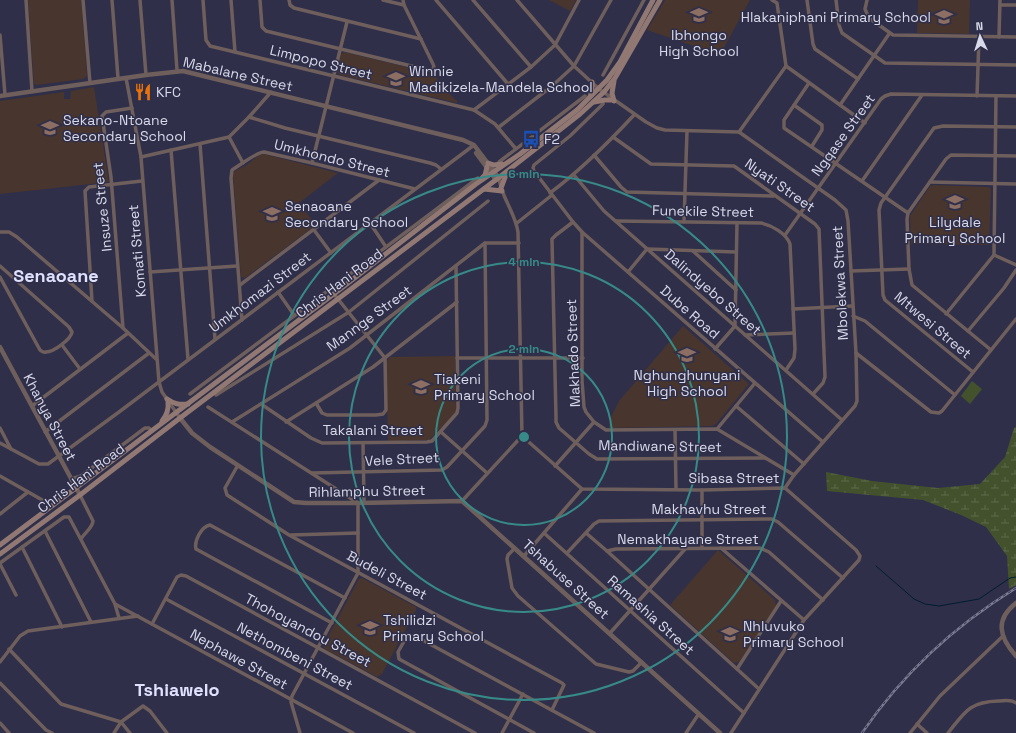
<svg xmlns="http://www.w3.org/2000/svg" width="1016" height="733" font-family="'Space Grotesk',sans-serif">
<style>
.education{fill:#48352e}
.wetland{fill:url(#wetland-marsh)}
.pitch{fill:#43522c}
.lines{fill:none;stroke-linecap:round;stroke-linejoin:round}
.stream{stroke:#001c2f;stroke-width:1}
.minor{stroke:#6f5f5c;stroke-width:3.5}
.tertiary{stroke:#6f5f5c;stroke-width:4.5}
.secondary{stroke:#917873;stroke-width:5}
.rail-casing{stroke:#7b7c93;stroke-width:2.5}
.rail{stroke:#2f2f4a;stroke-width:1;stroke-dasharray:3;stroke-linecap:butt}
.ring{fill:none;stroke:#378a87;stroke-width:2}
.labels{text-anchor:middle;stroke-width:3;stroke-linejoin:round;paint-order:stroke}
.poi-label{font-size:14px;fill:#d8d9eb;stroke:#2f2f4a;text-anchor:start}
.street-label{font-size:14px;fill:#d8d9eb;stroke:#2f2f4a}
.district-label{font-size:18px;font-weight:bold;fill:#e0e1fd;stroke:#2f2f4a}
.centre{fill:#378a87;stroke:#2f2f4a;stroke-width:2}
.ring-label{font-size:12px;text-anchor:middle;font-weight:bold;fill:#378a87;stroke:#2f2f4a;stroke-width:3;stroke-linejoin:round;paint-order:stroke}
</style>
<defs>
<pattern id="wetland-marsh" width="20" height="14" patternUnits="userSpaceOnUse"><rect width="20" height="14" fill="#43522c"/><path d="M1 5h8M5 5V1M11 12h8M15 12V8" fill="none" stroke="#5d6a4b"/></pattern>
</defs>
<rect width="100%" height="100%" fill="#2f2f4a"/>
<g class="education">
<polygon points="28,0 81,0 87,76 83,79 37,85 34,84"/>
<polygon points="549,0 576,0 570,11"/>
<polygon points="665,0 750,0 720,55 647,30"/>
<polygon points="918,0 970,0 969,34 917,33"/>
<polygon points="345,52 435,74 441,86 457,101 457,103 340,75 337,72 341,54"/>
<polygon points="94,87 109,182 0,194 0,101 64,92 64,99 70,99 71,91"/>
<polygon points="264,154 338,173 299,203 316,225 245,278 241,277 233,174 235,171 247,165 259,155"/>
<polygon points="934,185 988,187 991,189 989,245 911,244 910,216 930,186"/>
<polygon points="683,326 749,384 716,424 712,426 609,428 610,419 619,401"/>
<polygon points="455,356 456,412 429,440 388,441 386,363 390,357"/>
<polygon points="718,550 775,600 776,606 739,662 734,663 670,605"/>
<polygon points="362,578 416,607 416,610 382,674 377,677 325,649 323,646 359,579"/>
</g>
<polygon class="wetland" points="1016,427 1016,585 1009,589 1007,556 986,527 961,515 923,500 827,491 826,472 872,481 938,488 980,484 1005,457 1014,428"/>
<polygon class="pitch" points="972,381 982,389 970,404 961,396"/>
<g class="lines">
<polyline class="stream" points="876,566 914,599 925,604 939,606 979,599 1010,578 1016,577"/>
<g class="minor">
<polyline points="26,0 32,91"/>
<polyline points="83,0 90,83"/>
<polyline points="112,0 118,78"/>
<polyline points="140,0 146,75"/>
<polyline points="172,0 177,70"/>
<polyline points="203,0 206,40 210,46 474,110 495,124 516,149"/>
<polyline points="231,0 235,52"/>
<polyline points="260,0 262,27 266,31 428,70 432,70 434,67 433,64 404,5 403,0"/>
<polyline points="289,0 290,5 294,8 421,39"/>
<polyline points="383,0 404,5"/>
<polyline points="436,0 508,84"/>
<polyline points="473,0 531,67"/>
<polyline points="517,0 574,66 599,89 646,122 657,128 665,130 739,132 835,200 846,210 848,221 856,353 857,401 855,406 794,475 785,488"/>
<polyline points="772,0 777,3 786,66 865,123"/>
<polyline points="807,0 813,44 815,49 858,79"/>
<polyline points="836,0 839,25 842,33 885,63 1016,65"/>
<polyline points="867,0 865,9 869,18 893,35 1016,37"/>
<polyline points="1000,5 1016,5"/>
<polyline points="0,35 5,95"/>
<polyline points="999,37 1000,0"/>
<polyline points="603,75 644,0"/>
<polyline points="126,78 141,157 159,382 162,392 180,418"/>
<polyline points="809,83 784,120 784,128 908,213"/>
<polyline points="977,96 979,37"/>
<polyline points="603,104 570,136 534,165 533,168 534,171 573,222 582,232 823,442"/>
<polyline points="794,105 822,125 822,130 812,146"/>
<polyline points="840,105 889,34"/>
<polyline points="474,110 531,67 555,45 579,0"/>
<polyline points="249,117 285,128 430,163 436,165 441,169"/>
<polyline points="499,127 552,86 574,66 611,0"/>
<polyline points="739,132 786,66"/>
<polyline points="229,137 243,163"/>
<polyline points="613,137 651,164 734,166 815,224 819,229 825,377 823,383 813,394"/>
<polyline points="200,144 215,339"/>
<polyline points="171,150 188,359"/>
<polyline points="594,155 621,187 627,192 774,196"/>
<polyline points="141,157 229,137 249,117 271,92"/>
<polyline points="499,162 585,96"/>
<polyline points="312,163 347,22"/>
<polyline points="574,175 604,211 842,420"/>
<path d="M499,178c2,19 16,34 19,54l4,204 60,53 120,1 83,-2 71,62 4,6 -1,4 -55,60 -73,113"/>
<polyline points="862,181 922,95"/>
<polyline points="930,182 1016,184"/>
<path d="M550,193c31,-23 58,-50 84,-78"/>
<path d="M616,221l145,2c10,2 25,10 29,21l5,105 -1,9 -8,12"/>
<polyline points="573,222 556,235 552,239 556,417 556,422 559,428 589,454 597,459 765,458"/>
<polyline points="684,222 687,131"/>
<polyline points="370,223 386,247"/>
<polyline points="517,223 552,195"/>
<polyline points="314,230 331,253"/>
<polyline points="0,232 9,232 17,237 123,328 156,359"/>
<polyline points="582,232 582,381 584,407 586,412 594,422 606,430 717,429 794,475"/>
<polyline points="785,235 881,99 885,96 891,94 1016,96"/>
<polyline points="693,251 736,290"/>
<polyline points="994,255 1016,265"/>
<path d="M0,266l69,61 3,5c-1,7 -18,20 -26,20 -3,1 -3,0 -6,-2l-40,-73"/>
<polyline points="851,271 909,269"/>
<polyline points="150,272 237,266"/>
<polyline points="628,272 647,249 736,252"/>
<polyline points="240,285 379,180"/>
<polyline points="278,292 294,315"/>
<polyline points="92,301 85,191 89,187 142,181"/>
<polyline points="793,309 852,306"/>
<polyline points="946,314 994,255 996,96"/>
<polyline points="853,316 865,321 955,395"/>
<path d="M242,320l-11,-142 1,-8c8,-5 25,-18 32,-18l48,11 103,26"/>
<polyline points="123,328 111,177 102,116 106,112 132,108"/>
<polyline points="968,331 1004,288 1016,270"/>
<polyline points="745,335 794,333"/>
<polyline points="62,345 80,369"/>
<polyline points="715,349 735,326 737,223"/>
<polyline points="991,350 912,285 909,269 907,219 908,213 946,159 951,155 1016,156"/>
<polyline points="856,353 931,412 939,413 942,411 1016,319"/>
<polyline points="457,358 583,358"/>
<polyline points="973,372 885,300 883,295 879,210 881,203 934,128 943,126 1016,127"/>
<polyline points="190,394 478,178"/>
<polyline points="216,395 349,312 488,201"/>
<polyline points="316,403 322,413 327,415 376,415 383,414 386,410 385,358 334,294"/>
<polyline points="261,404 311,438 322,443 427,442 432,441 457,413 458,408 456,266"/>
<polyline points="32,406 128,333"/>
<polyline points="736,406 804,464"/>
<polyline points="208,407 358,503 358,573 292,696 291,702 300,733"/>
<polyline points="232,422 350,348 485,243 519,243"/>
<polyline points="286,422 373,367 457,302"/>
<polyline points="0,428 11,449"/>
<polyline points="717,429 755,383"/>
<polyline points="675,430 676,489"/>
<polyline points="45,432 149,353"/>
<polyline points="441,432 487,473"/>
<polyline points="0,443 39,464 48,464 119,412 474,145"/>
<polyline points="363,443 364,502"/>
<polyline points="238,465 225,488 227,495 289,535 562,683 564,685 552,710"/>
<polyline points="555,466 594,422"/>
<polyline points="312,473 442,470 447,467 485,426 487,420 485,243"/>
<polyline points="0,476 44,501"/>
<polyline points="71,479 81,476 145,428 149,428 152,431"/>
<polyline points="702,490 702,548"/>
<path d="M80,495l13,26c-1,8 -8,11 -12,18"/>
<polyline points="462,501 522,436"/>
<polyline points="0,514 28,492"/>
<polyline points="45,531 91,622"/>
<polyline points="544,533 744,713"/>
<polyline points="586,533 607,551 759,689"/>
<polyline points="291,535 358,533"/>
<polyline points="22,547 62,627"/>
<polyline points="515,548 508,555 507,559 512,588 518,596 596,664 629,672 633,671 642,662"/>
<polyline points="721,548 804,620"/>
<polyline points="607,551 616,549 760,548 769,552 823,600"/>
<polyline points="567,553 594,524 599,521 768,519 772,519 778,522 843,578"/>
<polyline points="524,556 582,489"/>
<polyline points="0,563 64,517 69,517 115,604 119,618"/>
<polyline points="0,564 16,595"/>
<polyline points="166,599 414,733"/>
<polyline points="115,604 353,733"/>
<path d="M332,623l-136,-74c-2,-8 5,-22 14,-24l135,73"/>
<polyline points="152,624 177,577 181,575 186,576 475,733"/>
<polyline points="610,633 686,548"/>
<polyline points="9,649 61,704 121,722 130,733"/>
<polyline points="0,662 20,636 28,631 138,616"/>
<polyline points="737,669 781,601"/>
<polyline points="0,683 46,730 52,733"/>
<polyline points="0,723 9,733"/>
<polyline points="917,724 927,733"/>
<polyline points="114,733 121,722 143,706 150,711 167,733"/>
<polyline points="502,733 523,694"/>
<polyline points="534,733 399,659 398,652 407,636 415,636 594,733"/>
<polyline points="686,733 698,715"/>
<polyline points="910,733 940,696 1003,636"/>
<path d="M948,733c17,-21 21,-31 50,-32 6,0 13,-2 18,2"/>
</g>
<g class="tertiary">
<polyline points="0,96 146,75 183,71 463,140 474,145 499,178"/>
<polyline points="476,153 496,180"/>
<polyline points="0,347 80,495"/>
<polyline points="180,418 192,433 210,447 294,502 306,503 358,503 462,501 720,733"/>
<path d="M1016,603c-22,17 -16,35 0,53"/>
</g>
<g class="secondary">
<polyline points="614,81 612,93 614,101"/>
<polyline points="590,97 592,91 592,82"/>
<polyline points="594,102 605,100 613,100"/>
<polyline points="488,163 494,165 502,164"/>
<polyline points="482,178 485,175 487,167"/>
<polyline points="501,188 507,172"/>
<polyline points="484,189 502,191"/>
<path d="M167,399c7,5 12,6 21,5"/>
<path d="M162,421c5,-6 7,-11 6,-19"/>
<polyline points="0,545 339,290 476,184 520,154 577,110 607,80 620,62 653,0"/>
<polyline points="0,554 80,495 180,418 497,179 580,114 604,92 615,78 660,0"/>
</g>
<g class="rail-casing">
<path id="rail" d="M862,733c41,-60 92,-107 154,-145"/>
</g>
<use href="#rail" class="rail"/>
</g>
<g class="ring">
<circle cx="524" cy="437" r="88"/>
<circle cx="524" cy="437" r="175"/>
<circle cx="524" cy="437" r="263"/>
</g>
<defs>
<g id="school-bare" transform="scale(1.38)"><path d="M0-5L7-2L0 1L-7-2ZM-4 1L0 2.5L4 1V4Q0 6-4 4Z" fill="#8d6e63" stroke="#2f2f4a" stroke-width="2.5" paint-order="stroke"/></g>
<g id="restaurant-bare" transform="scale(1.38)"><path d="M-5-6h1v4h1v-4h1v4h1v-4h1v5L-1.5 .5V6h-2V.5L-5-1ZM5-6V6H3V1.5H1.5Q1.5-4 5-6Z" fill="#e8710a" stroke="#2f2f4a" stroke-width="2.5" paint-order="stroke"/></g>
<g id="bus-bare" transform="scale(1.38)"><path d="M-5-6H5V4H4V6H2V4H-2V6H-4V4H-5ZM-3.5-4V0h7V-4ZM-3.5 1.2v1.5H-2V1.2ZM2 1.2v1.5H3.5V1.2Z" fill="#1a4fb4" stroke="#2f2f4a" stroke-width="2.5" paint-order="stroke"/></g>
</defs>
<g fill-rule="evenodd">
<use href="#school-bare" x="699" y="15"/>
<use href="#school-bare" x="944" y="17"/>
<use href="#school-bare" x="396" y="79"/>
<use href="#restaurant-bare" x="143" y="92"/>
<use href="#school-bare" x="50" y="128"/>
<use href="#bus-bare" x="531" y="139"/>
<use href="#school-bare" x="955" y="202"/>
<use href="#school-bare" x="272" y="214"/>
<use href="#school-bare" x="687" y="355"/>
<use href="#school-bare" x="421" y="387"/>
<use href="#school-bare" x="370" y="628"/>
<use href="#school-bare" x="730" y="634"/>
</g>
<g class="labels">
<g class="poi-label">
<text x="931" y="22" text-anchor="end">Hlakaniphani Primary School</text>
<text x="699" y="40" text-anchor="middle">Ibhongo<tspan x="699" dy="16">High School</tspan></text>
<text x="409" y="76">Winnie<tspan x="409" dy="16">Madikizela-Mandela School</tspan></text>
<text x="156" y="97">KFC</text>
<text x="63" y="125">Sekano-Ntoane<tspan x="63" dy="16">Secondary School</tspan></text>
<text x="544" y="144">F2</text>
<text x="285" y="211">Senaoane<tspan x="285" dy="16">Secondary School</tspan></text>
<text x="955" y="227" text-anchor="middle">Lilydale<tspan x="955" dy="16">Primary School</tspan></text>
<text x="687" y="380" text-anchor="middle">Nghunghunyani<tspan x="687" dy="16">High School</tspan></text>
<text x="434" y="384">Tiakeni<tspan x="434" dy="16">Primary School</tspan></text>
<text x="383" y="625">Tshilidzi<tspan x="383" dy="16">Primary School</tspan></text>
<text x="743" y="631">Nhluvuko<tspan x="743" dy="16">Primary School</tspan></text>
</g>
<g class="street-label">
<text transform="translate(321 62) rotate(14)" y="5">Limpopo Street</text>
<text transform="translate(238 74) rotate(13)" y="5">Mabalane Street</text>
<text transform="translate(843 135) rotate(-54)" y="5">Ngqase Street</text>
<text transform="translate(332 158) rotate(14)" y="5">Umkhondo Street</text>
<text transform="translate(780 185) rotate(35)" y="5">Nyati Street</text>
<text transform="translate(102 207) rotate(-96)" y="5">Insuze Street</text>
<text transform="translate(703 211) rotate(1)" y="5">Funekile Street</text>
<text transform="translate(137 251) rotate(-95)" y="5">Komati Street</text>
<text transform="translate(339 283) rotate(-37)" y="5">Chris Hani Road</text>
<text transform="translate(840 283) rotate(-93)" y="5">Mbolekwa Street</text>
<text transform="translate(260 292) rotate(-37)" y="5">Umkhomazi Street</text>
<text transform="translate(713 292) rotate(41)" y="5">Dalindyebo Street</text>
<text transform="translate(690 312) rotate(41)" y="5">Dube Road</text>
<text transform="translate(369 318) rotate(-36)" y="5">Mannge Street</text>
<text transform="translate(933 325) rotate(40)" y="5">Mtwesi Street</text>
<text transform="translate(573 353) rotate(-92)" y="5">Makhado Street</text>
<text transform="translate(50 417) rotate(62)" y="5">Khanya Street</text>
<text x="373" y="435">Takalani Street</text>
<text transform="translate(660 446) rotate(1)" y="5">Mandiwane Street</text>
<text transform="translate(402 459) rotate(-3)" y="5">Vele Street</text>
<text transform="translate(81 478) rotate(-37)" y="5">Chris Hani Road</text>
<text x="734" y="483">Sibasa Street</text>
<text transform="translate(367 491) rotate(-1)" y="5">Rihlamphu Street</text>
<text x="709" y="514">Makhavhu Street</text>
<text x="688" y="544">Nemakhayane Street</text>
<text transform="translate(387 575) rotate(28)" y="5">Budeli Street</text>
<text transform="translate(566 579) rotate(42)" y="5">Tshabuse Street</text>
<text transform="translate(651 615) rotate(42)" y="5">Ramashia Street</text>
<text transform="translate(308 630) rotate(28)" y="5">Thohoyandou Street</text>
<text transform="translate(295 656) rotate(28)" y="5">Nethombeni Street</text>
<text transform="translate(239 659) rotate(29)" y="5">Nephawe Street</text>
</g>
<g class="district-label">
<text x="56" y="282">Senaoane</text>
<text x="177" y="696">Tshiawelo</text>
</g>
</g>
<circle cx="524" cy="437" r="6" class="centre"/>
<g class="ring-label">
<text x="524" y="178">6 min</text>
<text x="524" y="266">4 min</text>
<text x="524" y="353">2 min</text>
</g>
<g transform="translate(980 36) rotate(356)" stroke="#2f2f4a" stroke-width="3" paint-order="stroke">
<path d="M0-3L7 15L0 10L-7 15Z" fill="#d8d9eb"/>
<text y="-6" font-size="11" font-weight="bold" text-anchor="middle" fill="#d8d9eb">N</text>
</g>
</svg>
